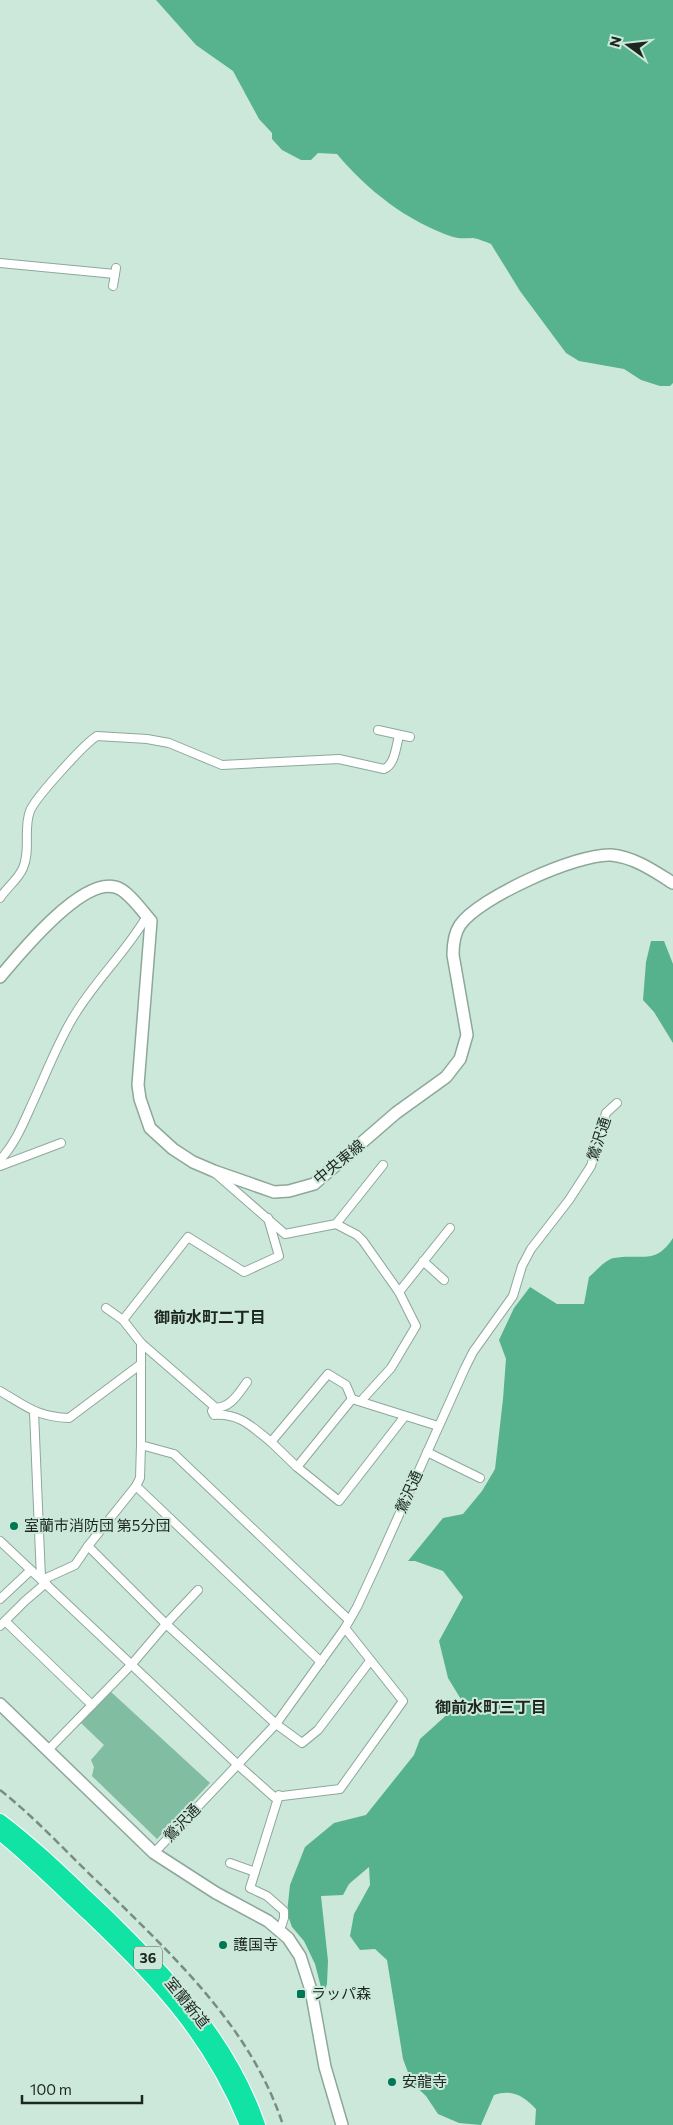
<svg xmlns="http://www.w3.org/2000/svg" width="673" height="2125" font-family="Commissioner,'Noto Sans JP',sans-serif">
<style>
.green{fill:#80bda1}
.forest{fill:#56b28c}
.water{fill:#57b38d}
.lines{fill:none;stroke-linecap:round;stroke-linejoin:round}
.street-casing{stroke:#8da89a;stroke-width:10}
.secondary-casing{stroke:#8da89a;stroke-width:14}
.highway-casing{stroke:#fff;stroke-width:16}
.street{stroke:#fff;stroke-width:8}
.secondary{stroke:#fff;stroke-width:11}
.highway{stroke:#11e3a4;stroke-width:14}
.rail{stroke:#788c82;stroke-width:2.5;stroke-dasharray:8 4;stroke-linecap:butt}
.poi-dot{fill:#007754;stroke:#cce8da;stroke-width:2}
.labels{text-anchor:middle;stroke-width:4;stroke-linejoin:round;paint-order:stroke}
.shield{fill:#cce8da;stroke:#526159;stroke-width:1}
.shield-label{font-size:14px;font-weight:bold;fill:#1d2722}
.street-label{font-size:15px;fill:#1d2722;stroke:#cce8da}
.poi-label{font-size:15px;fill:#1d2722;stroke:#cce8da;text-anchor:start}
.neighbourhood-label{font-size:16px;font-weight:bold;fill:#1d2722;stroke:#cce8da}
</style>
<rect width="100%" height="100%" fill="#cce8da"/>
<polygon class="green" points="110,1691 210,1783 157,1839 92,1776 94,1767 91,1760 104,1745 81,1723"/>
<g class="forest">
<polygon points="651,941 664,941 673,964 673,1043 654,1012 643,1000 646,962"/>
<path d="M673,1238v887h-138l1,-16c-13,-13 -23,-20 -42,-14l-13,30 -22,-2 -21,-9 -12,-18 -14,-13 -9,-24 -16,-99 -12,-11 -15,1 -10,-14 4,-22 16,-29 -1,-18 -20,17 -6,11 -22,1 7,65 -1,23 -4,11 -8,-31 -11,-23 -12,-14 -5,-14 3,-28 15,-38 29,-24 32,-8 48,-60 6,-16 42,-38 -14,-23 -9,-37 24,-44 -20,-26 -28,-10h-7l35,-43 20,-4 19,-23 13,-22 8,-70 3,-40 -7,-19 15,-32 16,-21 27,17h27l5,-27c7,-6 17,-18 25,-19 27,-5 41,8 59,-20z"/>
</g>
<path class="water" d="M156,0h517v383l-3,3h-10l-19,-6 -17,-11 -45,-8 -13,-8 -46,-62 -29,-47c-5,-2 -12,-5 -18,-6 -7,0 -13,1 -20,-1 -45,-15 -86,-47 -116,-83l-19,-1 -7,7h-10l-19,-10 -10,-11v-6l-13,-14 -26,-48 -37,-26z"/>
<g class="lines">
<g class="street-casing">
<g id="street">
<polyline points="0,263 115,274"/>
<polyline points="113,286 116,268"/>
<polyline points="378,730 410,737"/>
<path d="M0,898c6,-10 18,-18 23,-30 8,-18 0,-39 7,-57 5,-13 55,-68 67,-75l50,3 22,4 53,22 117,-6 45,10c11,-4 12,-23 15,-33"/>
<path d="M0,1160c15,-16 23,-36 32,-56 13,-28 24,-57 39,-83 22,-39 54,-67 76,-105"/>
<polyline points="0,1166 61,1143"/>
<polyline points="215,1173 285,1234 336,1224 383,1165"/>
<polyline points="336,1224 357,1235 363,1241 399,1292 416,1326 391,1368 361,1401"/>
<polyline points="423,1261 444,1280"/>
<polyline points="399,1292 450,1228"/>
<polyline points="106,1308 123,1320"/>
<polyline points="141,1343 141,1445 174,1454 349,1620"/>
<path d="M247,1382c-9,12 -16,26 -33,26l-2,3 2,4c26,-2 38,12 57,27"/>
<path d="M0,1391c26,15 37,26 69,27l72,-54"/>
<polyline points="352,1399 346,1385 328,1374 271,1442 297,1467 339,1501 405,1416"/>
<polyline points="216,1408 141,1343 123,1320 188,1237 244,1272 279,1256 268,1218"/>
<polyline points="34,1412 41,1578"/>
<polyline points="427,1452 480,1478"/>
<polyline points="297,1467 352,1399 438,1426"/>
<polyline points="136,1486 321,1662"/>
<polyline points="0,1541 238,1765 274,1797 340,1789 403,1701 345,1628"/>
<polyline points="88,1546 166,1624 276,1724 302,1743 318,1730 370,1661"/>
<polyline points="42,1580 75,1565 88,1546 136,1486 140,1478 141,1445"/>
<polyline points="0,1599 31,1570"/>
<polyline points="5,1621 92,1705"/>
<polyline points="0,1626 25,1601 46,1583"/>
<polyline points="48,1750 132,1664 166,1624 198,1590"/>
<polyline points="279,1795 250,1888 267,1896 284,1911 284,1918 280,1930"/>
<polyline points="154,1853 276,1724 345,1628 357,1607 376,1566 465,1368 473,1352 513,1296 522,1266 531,1249 569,1200 591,1166 606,1113 617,1103"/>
<polyline points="230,1863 255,1872"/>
</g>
</g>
<g class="secondary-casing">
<g id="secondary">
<path d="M0,977c20,-24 81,-99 115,-90 12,2 28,25 36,34l-13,164 2,14 10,29 23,21 20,13 21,9 60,21 15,-1 25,-7 82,-71 50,-36 14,-18 7,-24 -14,-80c0,-10 1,-21 7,-30 18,-27 118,-72 151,-70 23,2 43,16 62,28"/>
<polyline points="0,1704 154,1853 216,1893 268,1921 288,1938 300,1956 311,1990 325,2067 342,2125"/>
</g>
</g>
<g class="highway-casing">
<g id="highway">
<path d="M0,1821c36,27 69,60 102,91 64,63 126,126 156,213"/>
<path d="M0,1833c32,26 60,54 90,82 67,64 122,122 157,210"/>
</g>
</g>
<use href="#street" class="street"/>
<use href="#secondary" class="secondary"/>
<use href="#highway" class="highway"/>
<path class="rail" d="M0,1790c37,29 68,64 102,96 71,70 149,141 181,239"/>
</g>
<g class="poi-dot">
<circle cx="14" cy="1526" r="5"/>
<circle cx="223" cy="1945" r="5"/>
<rect x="296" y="1989" width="10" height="10" rx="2.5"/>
<circle cx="392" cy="2082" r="5"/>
</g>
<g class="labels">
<rect class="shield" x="134" y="1946.5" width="28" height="23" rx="4"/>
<g class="shield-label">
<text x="148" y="1963">36</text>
</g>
<g class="street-label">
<text transform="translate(599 1139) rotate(-72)" y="5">鶯沢通</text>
<text transform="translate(339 1162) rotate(-39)" y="5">中央東線</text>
<text transform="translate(409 1492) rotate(-66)" y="5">鶯沢通</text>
<text transform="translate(182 1823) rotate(-46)" y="5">鶯沢通</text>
<text transform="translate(187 2003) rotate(51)" y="5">室蘭新道</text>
</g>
<g class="poi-label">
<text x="24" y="1531">室蘭市消防団 第5分団</text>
<text x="233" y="1950">護国寺</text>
<text x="311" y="1999">ラッパ森</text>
<text x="402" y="2087">安龍寺</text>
</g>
<g class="neighbourhood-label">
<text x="210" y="1323">御前水町二丁目</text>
<text x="491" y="1713">御前水町三丁目</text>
</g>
</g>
<g transform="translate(628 45) rotate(285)" stroke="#cce8da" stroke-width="4" paint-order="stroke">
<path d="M0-4L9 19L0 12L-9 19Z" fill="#1d2722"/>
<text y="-8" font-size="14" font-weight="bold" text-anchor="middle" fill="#1d2722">N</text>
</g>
<path d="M22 2095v8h120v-8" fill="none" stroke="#1d2722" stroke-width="2.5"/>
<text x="30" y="2095" font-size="15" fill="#1d2722" stroke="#cce8da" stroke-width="4" paint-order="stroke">100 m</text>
</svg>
